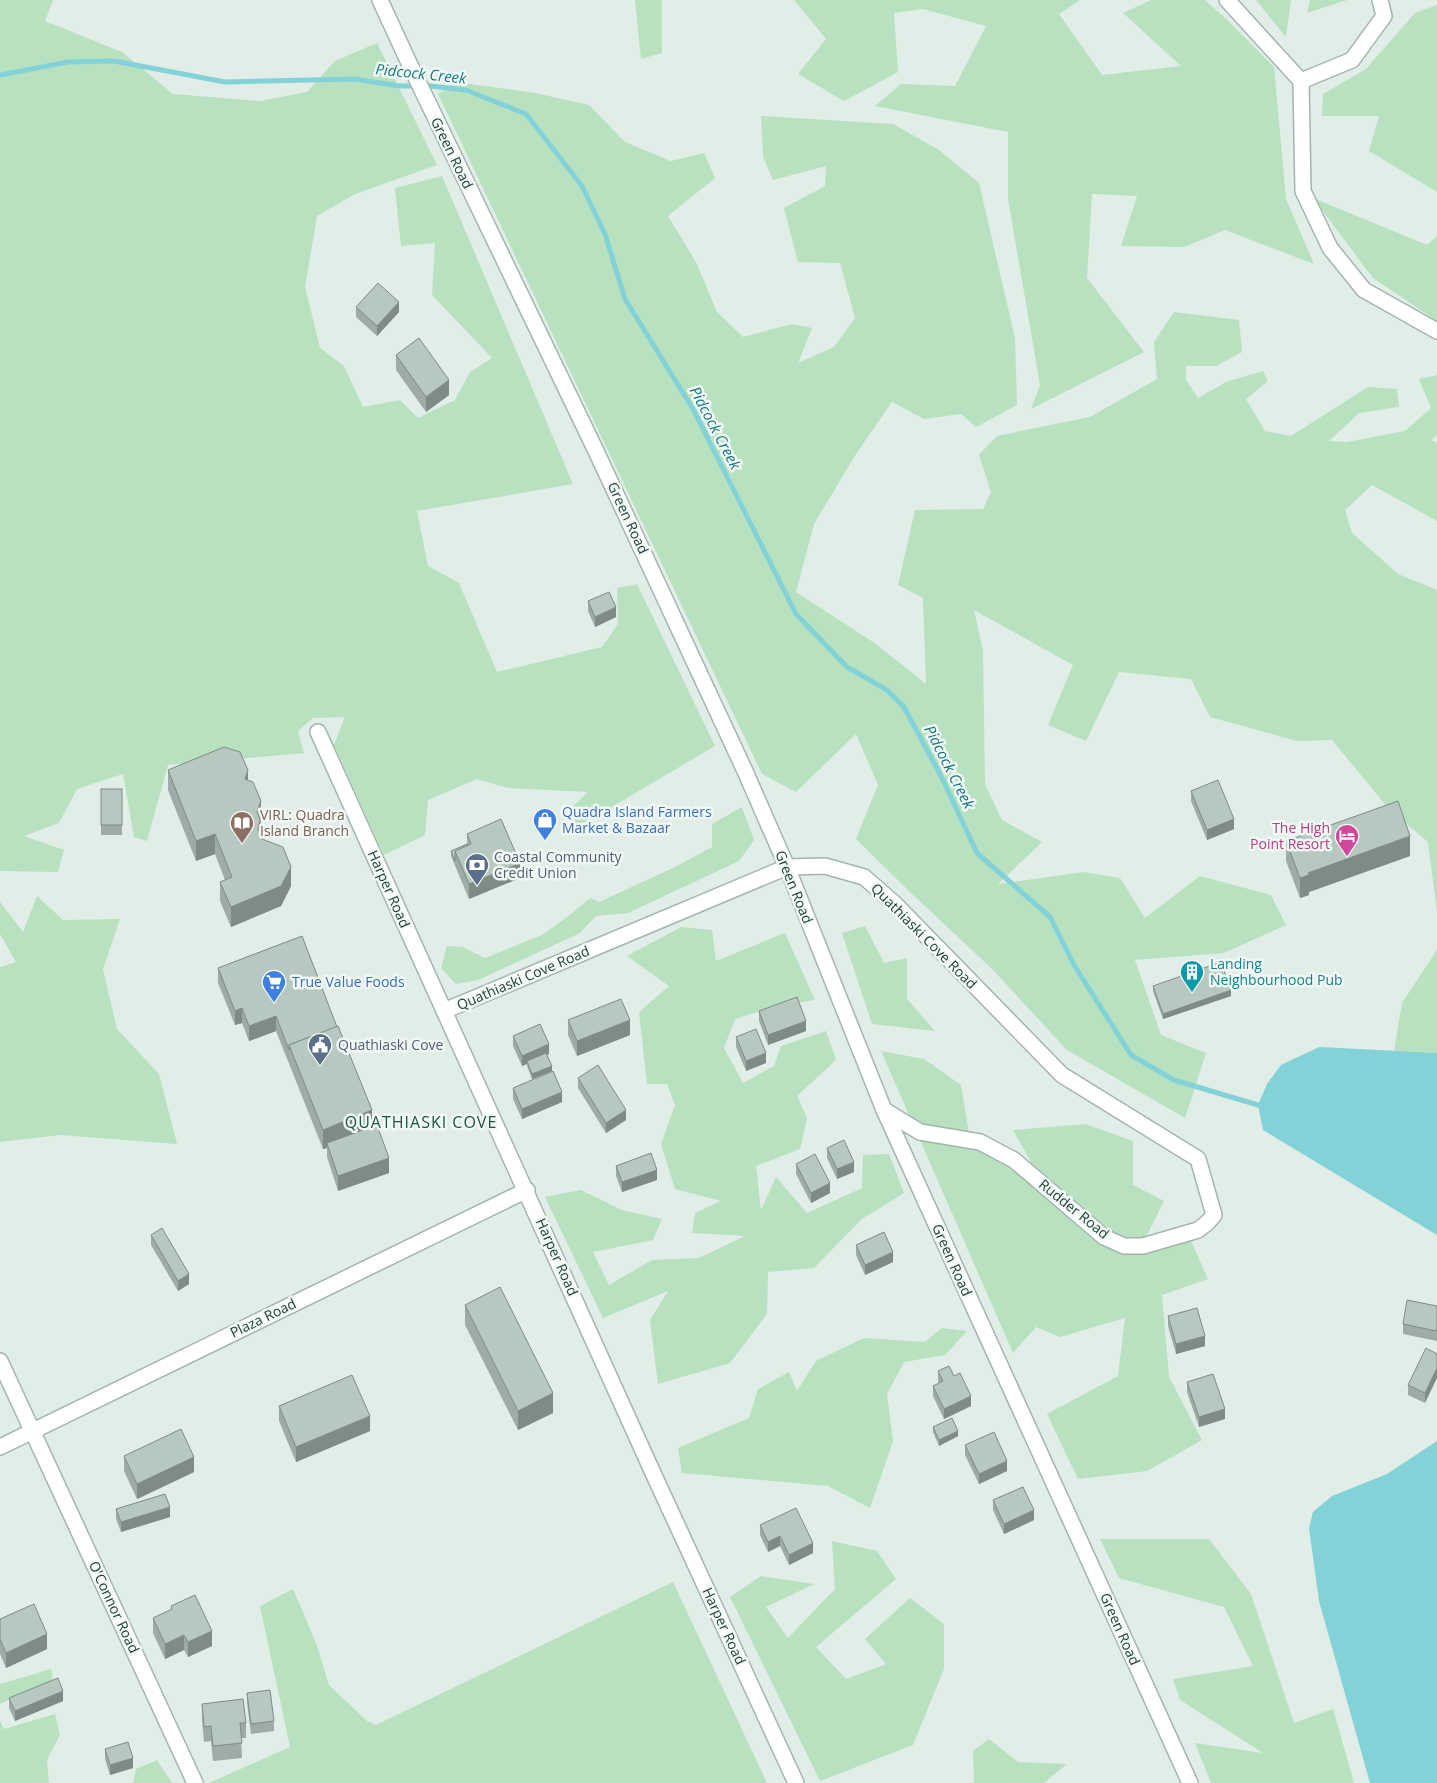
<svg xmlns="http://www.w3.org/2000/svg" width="1437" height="1783" font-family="'Open Sans',sans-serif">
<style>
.green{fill:#b8e1c0}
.water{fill:#83d2d8}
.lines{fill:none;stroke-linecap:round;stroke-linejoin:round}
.stream{stroke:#83d2d8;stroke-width:5}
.street-casing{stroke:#a3b6ae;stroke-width:18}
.street{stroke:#fff;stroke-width:15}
.wall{fill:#9daca5}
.shaded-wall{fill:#7f8c86}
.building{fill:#b6c8c0;stroke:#7f8c86}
.labels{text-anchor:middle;stroke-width:5;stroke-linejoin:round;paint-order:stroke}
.street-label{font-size:14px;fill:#1f4035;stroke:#f2f9f5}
.shop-label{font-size:14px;fill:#366cbe;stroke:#f2f9f5;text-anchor:start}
.education-label{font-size:14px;fill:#785e54;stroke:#f2f9f5;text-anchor:start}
.hotel-label{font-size:14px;fill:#b23c85;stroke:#f2f9f5;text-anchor:end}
.service-label{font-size:14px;fill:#4e5e75;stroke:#f2f9f5;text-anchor:start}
.culture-label{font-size:14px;fill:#0d838f;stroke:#f2f9f5;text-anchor:start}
.water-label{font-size:15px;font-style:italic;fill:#137883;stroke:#f2f9f5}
.quarter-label{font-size:16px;letter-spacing:1px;fill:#195542;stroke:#f2f9f5}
</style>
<rect width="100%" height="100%" fill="#e1ede7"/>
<g class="green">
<polygon points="0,0 53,0 45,21 122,52 173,94 260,101 307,92 335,61 377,43 437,165 355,194 317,216 305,287 320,348 344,366 363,407 400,400 418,418 455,400 470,372 492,358 432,295 435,243 401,246 395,188 442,176 573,484 417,511 428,566 459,583 497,672 602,647 618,624 617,588 637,584 715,746 571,831 569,810 588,792 508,788 477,779 428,800 425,835 384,855 334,745 345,717 313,718 298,731 304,753 168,765 147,841 134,837 123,774 77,789 59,823 24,836 64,850 58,872 0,871"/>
<polygon points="635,0 662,0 662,53 641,59"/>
<polygon points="794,0 1080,0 1059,14 1102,75 1181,66 1123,13 1151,0 1205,0 1225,18 1274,67 1286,199 1314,264 1225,230 1184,247 1121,246 1137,196 1092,194 1087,278 1144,352 1031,409 1040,385 1008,199 1008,132 875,106 901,84 955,86 986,26 923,9 894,13 898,72 844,101 798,74 826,39"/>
<polygon points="1256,0 1291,0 1286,37"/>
<polygon points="1310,0 1347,0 1307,13"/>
<polygon points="1437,5 1437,192 1369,151 1379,116 1322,116 1323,94 1366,69 1415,13"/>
<polygon points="456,82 535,93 589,105 625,142 671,161 704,153 715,178 668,216 696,262 717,312 743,337 792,324 812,328 798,363 834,347 855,318 840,263 798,262 784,208 825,186 826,166 773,180 763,156 761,116 893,124 939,150 979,183 1015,338 1017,405 976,427 961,414 924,419 892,402 856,454 814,524 796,592 876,644 926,684 923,598 898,585 915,510 983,509 991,492 979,455 997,436 1090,417 1157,379 1154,342 1174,312 1239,320 1242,352 1216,366 1186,366 1186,380 1198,398 1226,382 1263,371 1268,381 1246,399 1265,431 1291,436 1368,387 1397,389 1399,407 1359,413 1329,441 1347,442 1405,431 1431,408 1419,379 1437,375 1437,435 1431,440 1437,443 1437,521 1372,485 1345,510 1352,533 1398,574 1437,590 1437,911 1428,842 1388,808 1332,740 1297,741 1210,717 1191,679 1119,672 1086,741 1048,725 1073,665 974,610 983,651 985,784 1002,820 1042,842 998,884 1084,872 1120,878 1145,918 1200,876 1271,895 1286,925 1224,953 1135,960 1161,1035 1206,1053 1185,1118 1067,1050 992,969 911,893 856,839 878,785 856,734 796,792 762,774 438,94"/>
<polygon points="1313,198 1427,245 1437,236 1437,321 1373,278"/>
<polygon points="742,807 754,840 739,861 628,913 596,916 580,933 478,980 456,984 441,968 447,946 463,947 485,958 542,935 570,915 590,898 599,902 673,868 712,847 712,824"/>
<polygon points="37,896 63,920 120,919 103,969 117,1029 159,1074 177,1144 60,1135 0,1142 0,967 16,962 0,934 0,902 23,932"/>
<polygon points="865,926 884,963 907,958 907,999 935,1031 872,1024 842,933"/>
<polygon points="681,927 712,930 716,961 785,933 815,1000 776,1006 735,1019 724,1048 743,1083 774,1066 781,1046 826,1031 836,1060 797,1096 807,1118 800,1149 756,1166 761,1210 776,1177 807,1213 862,1188 863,1155 889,1154 904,1193 862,1219 814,1268 768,1272 767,1314 730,1363 658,1384 650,1320 668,1291 603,1318 545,1197 581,1190 622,1210 662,1219 653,1240 593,1252 609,1285 652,1260 699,1258 745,1236 692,1233 695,1213 721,1201 675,1189 661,1144 675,1105 667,1084 647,1084 639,1012 669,986 627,956"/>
<polygon points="1437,950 1437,1053 1394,1051 1402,1003"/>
<polygon points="881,1051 924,1059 961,1085 971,1145 1031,1162 1013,1130 1085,1124 1133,1141 1133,1185 1164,1201 1146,1237 1191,1241 1208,1279 1162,1295 1169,1377 1202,1440 1147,1471 1078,1479 1047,1414 1118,1376 1125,1318 1060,1337 1036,1327 1013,1353"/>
<polygon points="942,1328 967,1331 945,1355 904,1362 887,1394 893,1441 870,1508 828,1486 682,1473 678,1448 749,1418 758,1389 789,1372 797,1391 816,1361 864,1338 925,1342"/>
<polygon points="1100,1539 1209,1539 1251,1594 1294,1723 1333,1709 1354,1783 1211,1783 1195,1743 1263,1753 1180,1700 1173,1679 1253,1666 1224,1607 1119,1578"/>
<polygon points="832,1541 877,1551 896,1579 816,1647 846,1679 886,1664 865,1639 910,1598 944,1624 944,1669 913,1745 820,1781 730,1597 761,1576 814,1584 766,1607 788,1638 835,1589"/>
<polygon points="673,1582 767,1783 209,1783 290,1747 260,1606 293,1589 316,1643 329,1685 367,1721 376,1725"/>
<polygon points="51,1669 53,1680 0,1704 0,1684"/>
<polygon points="55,1714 60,1735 47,1760 49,1783 0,1783 0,1721 4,1729"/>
<polygon points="989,1739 1018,1762 1067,1764 1044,1783 974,1783 973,1751"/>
<polygon points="157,1760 172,1783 133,1783 136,1769"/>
</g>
<g class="water">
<polygon points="1319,1047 1437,1053 1437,1235 1263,1130 1258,1105 1267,1084 1281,1065"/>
<polygon points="1437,1441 1437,1783 1370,1783 1319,1601 1309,1528 1313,1512 1332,1496 1387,1474"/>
</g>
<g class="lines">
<polyline class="stream" points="0,75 68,62 114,61 225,82 355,79 399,86 430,86 466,90 526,114 582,186 605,234 625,299 693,409 796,614 847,667 887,690 904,707 941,776 977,853 1050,917 1074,965 1131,1055 1174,1080 1258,1105"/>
<g class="street-casing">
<g id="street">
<polyline points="380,0 409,63 596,451 745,771 787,867 884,1110 1190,1783"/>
<polyline points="1227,0 1301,81"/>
<polyline points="1301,81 1303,191 1330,248 1364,290 1437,331"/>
<polyline points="1301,81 1352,60 1384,16 1380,0"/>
<polyline points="318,732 653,1473 796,1783"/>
<polyline points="444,1011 787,867 825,866 864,877 895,904 1062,1075 1198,1159 1214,1215 1207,1223 1198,1230 1143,1246 1124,1246 1104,1237 1014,1160 980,1142 920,1132 884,1110"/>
<polyline points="0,1361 195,1783"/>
<polyline points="0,1447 527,1190"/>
</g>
</g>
<use href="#street" class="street"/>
</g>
<g class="wall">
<polygon points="356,307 399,312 377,336 356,317"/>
<polygon points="396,355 449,395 426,412 396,370"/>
<polygon points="588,601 616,617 595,627 588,611"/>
<polygon points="168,770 248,780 261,801 260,835 291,886 281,906 231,927 220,901 220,882 225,880 215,854 196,861 168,790"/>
<rect x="101" y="789" width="21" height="46"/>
<polygon points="1191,791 1234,829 1207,840 1191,801"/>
<polygon points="467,834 520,878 469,899 451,856 451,851 467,844"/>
<polygon points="1286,841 1410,856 1309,892 1309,895 1300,898 1286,861"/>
<polygon points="302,936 389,1173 338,1191 327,1157 327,1148 323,1149 276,1031 249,1041 242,1023 235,1025 218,983 218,968"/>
<polygon points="1153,986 1231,996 1163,1019 1153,991"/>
<polygon points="759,1011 806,1031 768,1045 759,1021"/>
<polygon points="568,1020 630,1035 577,1056 568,1035"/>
<polygon points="513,1036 549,1054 547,1055 552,1071 532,1079 527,1066 527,1064 522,1066 513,1046"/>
<polygon points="736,1037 766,1063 746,1071 736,1047"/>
<polygon points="578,1078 626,1120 606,1133 578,1088"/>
<polygon points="513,1088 562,1102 522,1119 513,1099"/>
<polygon points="827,1148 854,1172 837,1179 827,1158"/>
<polygon points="796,1164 830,1193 811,1203 796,1174"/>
<polygon points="616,1166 657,1180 622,1192 616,1176"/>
<polygon points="151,1235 189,1284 178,1291 151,1245"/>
<polygon points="856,1245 893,1262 865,1275 856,1255"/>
<polygon points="465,1305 553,1413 518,1430 465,1325"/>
<polygon points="1437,1306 1437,1341 1403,1334 1403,1324"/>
<polygon points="1168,1316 1205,1346 1176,1354 1168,1326"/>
<polygon points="1426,1348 1425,1403 1408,1395 1408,1385"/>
<polygon points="938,1371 971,1406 944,1419 933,1396 933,1386 939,1383 938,1381"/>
<polygon points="1187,1382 1225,1419 1199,1427 1187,1392"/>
<polygon points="279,1406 370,1431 296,1462 279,1421"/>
<polygon points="933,1427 958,1436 939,1446 933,1432"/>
<polygon points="965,1445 1007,1471 979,1484 965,1455"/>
<polygon points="124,1456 194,1472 137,1499 124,1471"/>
<polygon points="993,1500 1034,1520 1004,1534 993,1510"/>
<polygon points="116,1509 170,1517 121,1532 116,1519"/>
<polygon points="760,1525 813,1553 789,1565 780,1546 768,1552 760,1535"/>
<polygon points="171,1606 212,1646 188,1657 184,1650 165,1659 153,1633 153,1618 171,1610"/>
<polygon points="0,1619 47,1649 6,1668 0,1654"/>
<polygon points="247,1693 274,1721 274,1731 251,1734 247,1703"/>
<polygon points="9,1698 63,1701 15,1721 9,1708"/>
<polygon points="202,1704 246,1723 246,1738 241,1738 242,1758 213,1761 211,1741 204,1742 202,1719"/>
<polygon points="105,1749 133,1768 110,1775 105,1759"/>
</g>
<g class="shaded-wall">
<polygon points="399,302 399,312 377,336 377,326"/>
<polygon points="449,380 449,395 426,412 426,397"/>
<polygon points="616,607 616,617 595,627 595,617"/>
<polygon points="248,770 248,790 245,779"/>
<polygon points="261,801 260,839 257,830 257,811"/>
<polygon points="1234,819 1234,829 1207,840 1207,830"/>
<polygon points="215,834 215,854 196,861 196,841"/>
<polygon points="1410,836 1410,856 1309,892 1309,895 1300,898 1300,878 1308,873"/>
<polygon points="520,863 520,878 469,899 469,884"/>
<polygon points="291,867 291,886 281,906 231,927 231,907"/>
<polygon points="1231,990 1231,996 1163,1019 1163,1014"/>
<polygon points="242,1008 242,1023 235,1025 235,1011"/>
<polygon points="276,1016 276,1031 249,1041 249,1026"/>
<polygon points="630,1020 630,1035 577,1056 577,1041"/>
<polygon points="806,1021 806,1031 768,1045 768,1035"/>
<polygon points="549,1044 549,1054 528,1063 527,1061 527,1064 522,1066 522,1056"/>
<polygon points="766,1053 766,1063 746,1071 746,1061"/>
<polygon points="552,1066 552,1071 532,1079 532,1074"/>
<polygon points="562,1092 562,1102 522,1119 522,1109"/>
<polygon points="372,1110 372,1130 327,1143 327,1148 323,1149 323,1130"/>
<polygon points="626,1110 626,1120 606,1133 606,1123"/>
<polygon points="389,1158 389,1173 338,1191 338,1176"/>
<polygon points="854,1162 854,1172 837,1179 837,1169"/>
<polygon points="657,1170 657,1180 622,1192 622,1182"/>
<polygon points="830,1183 830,1193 811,1203 811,1193"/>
<polygon points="893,1252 893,1262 865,1275 865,1265"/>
<polygon points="189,1274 189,1284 178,1291 178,1281"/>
<polygon points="1205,1336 1205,1346 1176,1354 1176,1344"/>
<polygon points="1437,1368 1437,1378 1425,1403 1425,1393"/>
<polygon points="553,1393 553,1413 518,1430 518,1411"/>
<polygon points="971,1396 971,1406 944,1419 944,1409"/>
<polygon points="1225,1409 1225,1419 1199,1427 1199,1417"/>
<polygon points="370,1416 370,1431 296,1462 296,1447"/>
<polygon points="958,1431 958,1436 939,1446 939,1440"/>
<polygon points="194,1457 194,1472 137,1499 137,1484"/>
<polygon points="1007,1461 1007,1471 979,1484 979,1474"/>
<polygon points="170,1507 170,1517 121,1532 121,1522"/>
<polygon points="1034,1510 1034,1520 1004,1534 1004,1524"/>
<polygon points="780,1536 780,1546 768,1552 768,1542"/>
<polygon points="813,1543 813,1553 789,1565 789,1555"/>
<polygon points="212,1631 212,1646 188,1657 188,1642"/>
<polygon points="47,1634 47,1649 6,1668 6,1653"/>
<polygon points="184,1635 184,1650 165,1659 165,1644"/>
<polygon points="63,1691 63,1701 15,1721 15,1711"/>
<polygon points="133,1758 133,1768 110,1775 110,1765"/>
</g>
<g class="building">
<polygon points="378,283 399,302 377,326 356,307"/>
<polygon points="419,338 449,380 426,397 396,355"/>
<polygon points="609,592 616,607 595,617 588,601"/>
<polygon points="224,747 240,752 248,770 245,779 253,782 261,801 257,811 260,820 258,829 262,839 283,847 291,867 281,886 231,907 220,882 232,877 215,834 196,841 168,770"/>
<polygon points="1218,780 1234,819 1207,830 1191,791"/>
<rect x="101" y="789" width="21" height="36"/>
<polygon points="1398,801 1410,836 1308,873 1309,875 1300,878 1286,841"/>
<polygon points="501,819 520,863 469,884 455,851 471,844 467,834"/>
<polygon points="467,844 468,845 455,851 455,861 451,851"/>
<polygon points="302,936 337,1027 289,1045 289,1050 276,1016 249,1026 242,1008 235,1011 218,968"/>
<polygon points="1221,962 1231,990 1163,1014 1153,986"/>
<polygon points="797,997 806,1021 768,1035 759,1011"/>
<polygon points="621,999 630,1020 577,1041 568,1020"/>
<polygon points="540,1024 549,1044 522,1056 513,1036"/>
<polygon points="338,1026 372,1110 323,1130 289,1045"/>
<polygon points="756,1029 766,1053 746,1061 736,1037"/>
<polygon points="546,1053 552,1066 532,1074 527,1061"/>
<polygon points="598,1065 626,1110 606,1123 578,1078"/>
<polygon points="553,1071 562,1092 522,1109 513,1088"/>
<polygon points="377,1125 389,1158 338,1176 327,1143"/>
<polygon points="844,1140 854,1162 837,1169 827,1148"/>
<polygon points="651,1153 657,1170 622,1182 616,1166"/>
<polygon points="815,1154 830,1183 811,1193 796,1164"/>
<polygon points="162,1228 189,1274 178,1281 151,1235"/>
<polygon points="884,1232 893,1252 865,1265 856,1245"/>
<polygon points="500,1287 553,1393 518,1411 465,1305"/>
<polygon points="1407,1300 1437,1306 1437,1331 1403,1324"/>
<polygon points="1197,1308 1205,1336 1176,1344 1168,1316"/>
<polygon points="1426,1348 1437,1354 1437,1368 1425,1393 1408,1385"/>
<polygon points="949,1366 954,1376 960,1373 971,1396 944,1409 933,1386 943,1381 938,1371"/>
<polygon points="1213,1374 1225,1409 1199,1417 1187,1382"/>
<polygon points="352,1375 370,1416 296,1447 279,1406"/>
<polygon points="952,1418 958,1431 939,1440 933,1427"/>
<polygon points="181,1429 194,1457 137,1484 124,1456"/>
<polygon points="994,1432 1007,1461 979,1474 965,1445"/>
<polygon points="1023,1487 1034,1510 1004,1524 993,1500"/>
<polygon points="165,1494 170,1507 121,1522 116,1509"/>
<polygon points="796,1508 813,1543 789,1555 780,1536 768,1542 760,1525"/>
<polygon points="195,1595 212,1631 188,1642 184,1635 165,1644 153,1618 172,1609 171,1606"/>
<polygon points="34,1604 47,1634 6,1653 0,1639 0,1619"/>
<polygon points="58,1678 63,1691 15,1711 9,1698"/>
<polygon points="270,1690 274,1721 251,1724 247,1693"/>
<polygon points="243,1699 246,1723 240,1723 242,1743 213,1746 211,1726 204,1727 202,1704"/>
<polygon points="128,1742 133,1758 110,1765 105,1749"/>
</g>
<defs>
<g id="shop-pin" transform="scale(1.25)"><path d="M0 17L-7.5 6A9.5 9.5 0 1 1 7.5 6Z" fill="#3f7fe0" stroke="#f2f9f5"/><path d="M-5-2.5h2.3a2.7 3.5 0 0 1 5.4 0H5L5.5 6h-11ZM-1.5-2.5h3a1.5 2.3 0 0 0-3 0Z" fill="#fff"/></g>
<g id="library-pin" transform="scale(1.25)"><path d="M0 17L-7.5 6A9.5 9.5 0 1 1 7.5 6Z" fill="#8d6e63" stroke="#f2f9f5"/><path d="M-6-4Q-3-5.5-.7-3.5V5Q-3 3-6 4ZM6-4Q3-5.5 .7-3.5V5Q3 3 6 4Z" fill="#fff"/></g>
<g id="hotel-pin" transform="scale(1.25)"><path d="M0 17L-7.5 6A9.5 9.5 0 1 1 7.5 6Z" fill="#d1479c" stroke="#f2f9f5"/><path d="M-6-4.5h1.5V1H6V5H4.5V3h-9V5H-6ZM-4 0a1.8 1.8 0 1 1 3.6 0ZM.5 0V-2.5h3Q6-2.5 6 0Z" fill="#fff"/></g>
<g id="bank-pin" transform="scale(1.25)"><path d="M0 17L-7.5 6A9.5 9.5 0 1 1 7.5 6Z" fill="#5c6f8a" stroke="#f2f9f5"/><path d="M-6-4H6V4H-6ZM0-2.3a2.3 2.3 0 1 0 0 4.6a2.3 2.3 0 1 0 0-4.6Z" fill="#fff"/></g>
<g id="building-pin" transform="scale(1.25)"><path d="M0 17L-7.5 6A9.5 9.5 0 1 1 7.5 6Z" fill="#0f9aa8" stroke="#f2f9f5"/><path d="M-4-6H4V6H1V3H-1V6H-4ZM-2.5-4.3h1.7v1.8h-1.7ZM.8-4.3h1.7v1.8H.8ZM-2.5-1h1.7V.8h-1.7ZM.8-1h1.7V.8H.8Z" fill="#fff"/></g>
<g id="supermarket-pin" transform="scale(1.25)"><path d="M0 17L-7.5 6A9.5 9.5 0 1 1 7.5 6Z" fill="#3f7fe0" stroke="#f2f9f5"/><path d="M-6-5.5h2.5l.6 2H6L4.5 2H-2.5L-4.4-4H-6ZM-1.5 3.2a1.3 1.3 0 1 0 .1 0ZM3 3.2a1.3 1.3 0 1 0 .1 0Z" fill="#fff"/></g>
<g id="civic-pin" transform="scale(1.25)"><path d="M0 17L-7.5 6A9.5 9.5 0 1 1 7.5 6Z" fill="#5c6f8a" stroke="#f2f9f5"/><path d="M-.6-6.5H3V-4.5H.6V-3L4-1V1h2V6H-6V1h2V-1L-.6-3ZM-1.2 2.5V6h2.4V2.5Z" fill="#fff"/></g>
</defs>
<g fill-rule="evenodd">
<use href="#shop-pin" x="545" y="820"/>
<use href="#library-pin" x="242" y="823"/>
<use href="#hotel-pin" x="1347" y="836"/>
<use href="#bank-pin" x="477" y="865"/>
<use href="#building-pin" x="1192" y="972"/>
<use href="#supermarket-pin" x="274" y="982"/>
<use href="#civic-pin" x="320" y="1045"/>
</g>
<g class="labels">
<g class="street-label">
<text transform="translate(452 153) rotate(64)" y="5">Green Road</text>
<text transform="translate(628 518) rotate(65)" y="5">Green Road</text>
<text transform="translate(794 887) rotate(68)" y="5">Green Road</text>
<text transform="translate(389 889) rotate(66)" y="5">Harper Road</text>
<text transform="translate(924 936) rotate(45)" y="5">Quathiaski Cove Road</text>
<text transform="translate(523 978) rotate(-23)" y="5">Quathiaski Cove Road</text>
<text transform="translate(1074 1209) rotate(39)" y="5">Rudder Road</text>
<text transform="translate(557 1257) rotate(66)" y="5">Harper Road</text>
<text transform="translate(952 1260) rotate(66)" y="5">Green Road</text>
<text transform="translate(263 1318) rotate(-26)" y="5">Plaza Road</text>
<text transform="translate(114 1607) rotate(65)" y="5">O'Connor Road</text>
<text transform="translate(724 1626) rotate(65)" y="5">Harper Road</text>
<text transform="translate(1120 1629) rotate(66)" y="5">Green Road</text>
</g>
<g class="shop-label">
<text x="562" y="817">Quadra Island Farmers<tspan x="562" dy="16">Market &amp; Bazaar</tspan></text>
<text x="292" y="987">True Value Foods</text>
</g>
<g class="education-label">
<text x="260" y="820">VIRL: Quadra<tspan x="260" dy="16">Island Branch</tspan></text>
</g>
<g class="hotel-label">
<text x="1330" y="833">The High<tspan x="1330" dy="16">Point Resort</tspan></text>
</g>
<g class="service-label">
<text x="494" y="862">Coastal Community<tspan x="494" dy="16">Credit Union</tspan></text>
<text x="338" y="1050">Quathiaski Cove</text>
</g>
<g class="culture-label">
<text x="1210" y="969">Landing<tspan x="1210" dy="16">Neighbourhood Pub</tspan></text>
</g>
<g class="water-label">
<text transform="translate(421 74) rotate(6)" y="5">Pidcock Creek</text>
<text transform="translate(715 428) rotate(62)" y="5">Pidcock Creek</text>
<text transform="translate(949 767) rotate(63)" y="5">Pidcock Creek</text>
</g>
<g class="quarter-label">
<text x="421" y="1128">QUATHIASKI COVE</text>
</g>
</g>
</svg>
